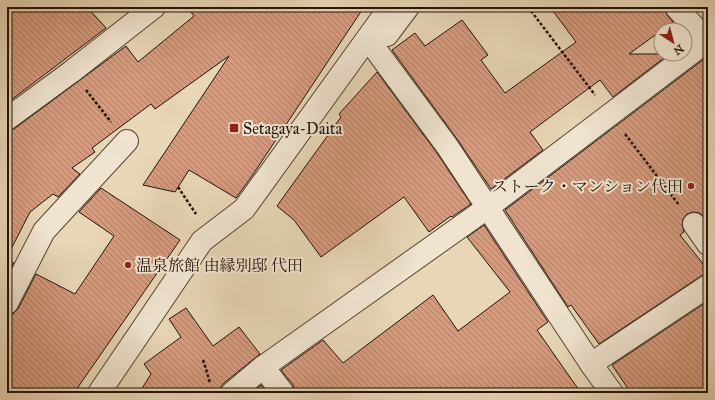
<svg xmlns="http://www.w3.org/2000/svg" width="715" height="400" font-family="'IM FELL Great Primer','Noto Serif JP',serif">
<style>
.building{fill:url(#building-back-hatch);stroke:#221309}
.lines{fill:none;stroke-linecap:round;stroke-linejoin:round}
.minor-casing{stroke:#544434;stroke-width:24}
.path{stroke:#221309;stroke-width:2.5;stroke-dasharray:3 2;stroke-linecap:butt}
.minor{stroke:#f0e4d0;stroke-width:22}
.poi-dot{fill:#8f2418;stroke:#f0e4d0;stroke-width:1.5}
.labels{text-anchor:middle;stroke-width:4;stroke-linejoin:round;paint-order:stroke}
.poi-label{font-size:16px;fill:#221309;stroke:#f0e4d0;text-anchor:start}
</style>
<defs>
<pattern id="building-back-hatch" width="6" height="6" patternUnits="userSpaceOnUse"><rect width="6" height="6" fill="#d79a7d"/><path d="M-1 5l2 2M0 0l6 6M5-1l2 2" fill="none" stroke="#ae7c65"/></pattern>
</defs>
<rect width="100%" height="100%" fill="#e8d6b6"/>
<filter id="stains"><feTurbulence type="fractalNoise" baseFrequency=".005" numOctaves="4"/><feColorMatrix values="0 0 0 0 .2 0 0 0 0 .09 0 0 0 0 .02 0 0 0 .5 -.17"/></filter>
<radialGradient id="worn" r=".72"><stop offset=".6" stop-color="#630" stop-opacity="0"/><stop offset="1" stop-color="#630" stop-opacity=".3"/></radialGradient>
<g class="building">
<polygon points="7,7 87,7 106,28 7,103"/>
<polygon points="187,7 364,7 252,176 236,198 189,170 175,192 143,185 229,56 155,109 151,104 92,148 95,152 72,168 80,174 58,197 53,194 30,212 7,257 7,131 14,129 126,46 138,62 194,16"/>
<polygon points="550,7 664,7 667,15 673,22 629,54 669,54 613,97 600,80 530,132 543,150 491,189 457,139 392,50 415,33 425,46 462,20 488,55 481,60 505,93 576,42"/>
<polygon points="708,56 708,214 704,217 700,213 693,212 687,214 683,219 682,225 684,232 680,235 708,270 708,274 701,276 599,344 571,305 568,307 505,210"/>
<polygon points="377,72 437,153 471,204 452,217 451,216 429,232 404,197 321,257 294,220 277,206 341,117 339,114"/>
<polygon points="101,188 180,240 74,393 7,393 7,315 13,314 18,309 36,274 75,294 114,236 79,212"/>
<polygon points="484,225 548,322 537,330 581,393 295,393 293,385 281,370 323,340 343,363 433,295 458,331 510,292 467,237"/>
<polygon points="7,260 14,263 7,276"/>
<polygon points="708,301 708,393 631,393 612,365"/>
<polygon points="186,308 213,346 239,327 260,354 224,383 220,388 220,393 139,393 151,374 144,364 181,337 169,319"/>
<polygon points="261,385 267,393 251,393"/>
</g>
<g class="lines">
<g class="minor-casing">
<g id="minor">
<polyline points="676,7 708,42"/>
<polyline points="387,35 408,7"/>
<polyline points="376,50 447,146 591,364 612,393"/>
<polyline points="7,119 71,72 154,7"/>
<polyline points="694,224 708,244"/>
<polyline points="7,303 44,231 127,141"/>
<polyline points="591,364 708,286"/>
<polyline points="263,367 283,393"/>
<polyline points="99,393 202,241 244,209 390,7"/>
<polyline points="232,393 263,367 487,208 707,41"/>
</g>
</g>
<g class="path">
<polyline points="528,7 595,95"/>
<polyline points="86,90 111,122"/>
<polyline points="625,134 679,205"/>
<polyline points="178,187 196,214"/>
<polyline points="203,360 206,369 210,383"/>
</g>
<use href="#minor" class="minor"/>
</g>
<g class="poi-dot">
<rect x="229" y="123" width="10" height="10" rx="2"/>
<circle cx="691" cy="186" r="4"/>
<circle cx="128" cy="265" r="4"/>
</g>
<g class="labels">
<g class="poi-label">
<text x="243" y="134">Setagaya-Daita</text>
<text x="683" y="192" text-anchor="end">ストーク・マンション代田</text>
<text x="136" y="271">温泉旅館 由縁別邸 代田</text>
</g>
</g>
<rect width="715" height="400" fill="none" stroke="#e8d6b6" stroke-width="24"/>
<rect x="8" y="8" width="699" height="384" fill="none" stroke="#221309" stroke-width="2"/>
<rect x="12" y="12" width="691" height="376" fill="none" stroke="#221309"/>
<g transform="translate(673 42) rotate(144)"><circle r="19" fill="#f0e4d0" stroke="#9e9080"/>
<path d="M0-3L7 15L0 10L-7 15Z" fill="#8f2418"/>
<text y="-6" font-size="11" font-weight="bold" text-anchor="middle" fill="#221309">N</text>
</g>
<rect width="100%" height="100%" filter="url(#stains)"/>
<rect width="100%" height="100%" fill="url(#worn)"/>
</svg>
